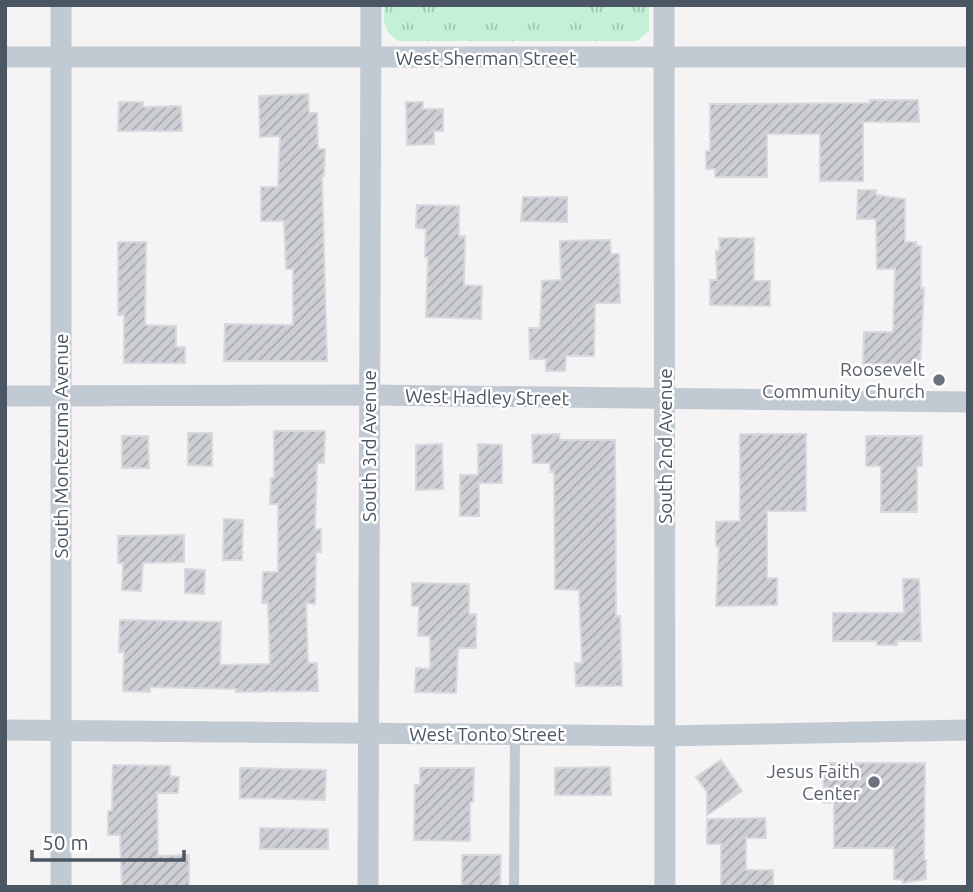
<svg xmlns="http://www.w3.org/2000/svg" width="973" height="892" font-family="Ubuntu,sans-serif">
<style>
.grass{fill:url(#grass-tufts)}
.garden{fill:#c3f1d5}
.building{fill:url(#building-hatch);stroke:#d7d9de;stroke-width:2}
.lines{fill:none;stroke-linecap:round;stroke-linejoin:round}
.lane{stroke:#c1cad2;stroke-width:10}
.street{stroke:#c1cad2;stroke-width:21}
.worship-dot{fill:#6b7280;stroke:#fff;stroke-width:2.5}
.labels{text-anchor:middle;stroke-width:5;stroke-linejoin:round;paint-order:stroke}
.street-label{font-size:19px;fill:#4a5661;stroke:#fff}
.worship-label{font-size:19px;fill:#5b616d;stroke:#fff;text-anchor:end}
</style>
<defs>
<pattern id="grass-tufts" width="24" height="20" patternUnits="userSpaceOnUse" patternTransform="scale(1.75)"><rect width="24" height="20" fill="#c3f1d5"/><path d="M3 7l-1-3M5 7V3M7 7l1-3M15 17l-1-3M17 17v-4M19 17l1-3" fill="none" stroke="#a0c6b0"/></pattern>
<pattern id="building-hatch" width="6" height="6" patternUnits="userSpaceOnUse" patternTransform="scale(1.75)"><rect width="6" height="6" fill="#cdcfd5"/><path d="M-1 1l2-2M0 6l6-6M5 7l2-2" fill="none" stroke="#a8abb0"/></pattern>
</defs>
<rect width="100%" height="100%" fill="#f5f3f3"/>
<path class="grass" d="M384,5h265v26l-12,10h-238c-17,-10 -15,-18 -15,-36z"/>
<rect class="garden" x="456" y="5" width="123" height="13"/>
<g class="building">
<polygon points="308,94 309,113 317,113 318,149 325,149 324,176 322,176 327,361 224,361 225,324 293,325 293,269 286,269 284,221 261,221 261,187 278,187 280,136 260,137 259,96"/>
<polygon points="870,100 918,100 919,122 863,122 863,181 820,181 820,134 767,134 767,177 715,177 715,169 706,169 706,151 710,151 710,104 870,103"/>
<polygon points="119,102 143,102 143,107 181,106 182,131 118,131"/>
<polygon points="406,102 423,102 423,109 443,109 443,131 434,131 434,144 407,145"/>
<polygon points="858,190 876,190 876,195 905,199 905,242 916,242 916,246 921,246 921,288 924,288 920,365 863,364 864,332 893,332 895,269 877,269 876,219 857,219"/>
<polygon points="523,197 567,197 567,222 521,221"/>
<polygon points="417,205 459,206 459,236 465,236 464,285 482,286 481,319 426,317 428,257 425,257 426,229 416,228"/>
<polygon points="719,238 754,238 754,281 770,281 770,306 710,305 710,280 717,280 716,251 720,251"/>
<polygon points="610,240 611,254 619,254 620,303 595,303 594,356 566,356 565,371 546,371 546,359 530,359 529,328 540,328 542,281 561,280 560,241"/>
<polygon points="118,242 146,242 145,325 176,326 176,347 185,347 185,363 124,363 124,315 118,315"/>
<polygon points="274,431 325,431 324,463 317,463 315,530 321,529 321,552 316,552 315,604 306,603 308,663 317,663 318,691 236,692 236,689 150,687 150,692 123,691 124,652 119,652 120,620 221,622 220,665 270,664 268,603 262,603 263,572 278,572 278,504 270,504 271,478 274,478"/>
<polygon points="188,433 212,433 212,466 188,465"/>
<polygon points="559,434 560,440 615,440 616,616 620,616 622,686 576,686 575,663 582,663 579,590 555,589 554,472 550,472 550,463 533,463 532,435"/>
<polygon points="740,434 806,434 806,511 767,511 767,578 777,578 777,605 716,606 719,547 716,546 716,522 740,521"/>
<polygon points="122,436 148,436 149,468 122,468"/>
<polygon points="866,436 922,436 922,466 917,466 917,512 881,512 881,466 866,466"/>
<polygon points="442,444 443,489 416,490 416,445"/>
<polygon points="478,444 502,445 502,483 479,483 479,516 460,516 460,475 478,475"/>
<polygon points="224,519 243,520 242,560 223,560"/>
<polygon points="184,535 184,562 143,563 141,591 122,590 123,563 118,563 118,536"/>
<polygon points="185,569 205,570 204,594 185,593"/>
<polygon points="903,579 919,579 921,641 897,641 897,645 877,645 877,641 833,641 833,613 904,613"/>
<polygon points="412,583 469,584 469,614 476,614 476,648 458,648 456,693 415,692 416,668 430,669 430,636 418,636 419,606 412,606"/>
<polygon points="721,760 742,791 707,815 707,792 696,777"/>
<polygon points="823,763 925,763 924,860 926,860 926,879 903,883 903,880 894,879 894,848 834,848 834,802 824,803"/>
<polygon points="113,765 170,766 170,776 179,777 178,793 157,793 158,856 189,855 189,887 122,887 120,835 108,835 108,811 112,811"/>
<polygon points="610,767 611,795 555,795 555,768"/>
<polygon points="240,768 326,770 325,800 240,798"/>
<polygon points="420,768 474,768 473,802 470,802 470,841 414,840 415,785 420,785"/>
<polygon points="765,818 766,838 746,838 746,870 773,870 773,887 721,887 721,844 707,844 707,819"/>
<polygon points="260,828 328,829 328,849 260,849"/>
<polygon points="462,855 501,855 500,887 462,887"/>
</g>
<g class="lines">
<polyline class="lane" points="514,887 515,734"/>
<g class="street">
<polyline points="61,5 61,887"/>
<polyline points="664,5 665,887"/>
<polyline points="5,57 968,57"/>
<polyline points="5,396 369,395 968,402"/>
<polyline points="5,730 665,736 968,730"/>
<polyline points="368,887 371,5"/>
</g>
</g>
<g class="worship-dot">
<circle cx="939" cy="380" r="7"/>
<circle cx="874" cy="782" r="7"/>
</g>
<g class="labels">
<g class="street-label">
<text x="486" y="65">West Sherman Street</text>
<text transform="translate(487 397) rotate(1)" y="7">West Hadley Street</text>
<text transform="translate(61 446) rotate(-90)" y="7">South Montezuma Avenue</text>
<text transform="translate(369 446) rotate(-90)" y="7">South 3rd Avenue</text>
<text transform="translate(665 446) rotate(-90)" y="7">South 2nd Avenue</text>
<text x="487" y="741">West Tonto Street</text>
</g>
<g class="worship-label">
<text x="925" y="376">Roosevelt<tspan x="925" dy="22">Community Church</tspan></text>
<text x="860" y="778">Jesus Faith<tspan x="860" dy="22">Center</tspan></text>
</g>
</g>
<rect width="973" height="892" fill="none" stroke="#4a5661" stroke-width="14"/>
<path d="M32 850v10h152v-10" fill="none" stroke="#4a5661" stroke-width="3.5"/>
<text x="42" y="850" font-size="21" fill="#4a5661" stroke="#ffffff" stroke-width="5" paint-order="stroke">50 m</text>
</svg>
